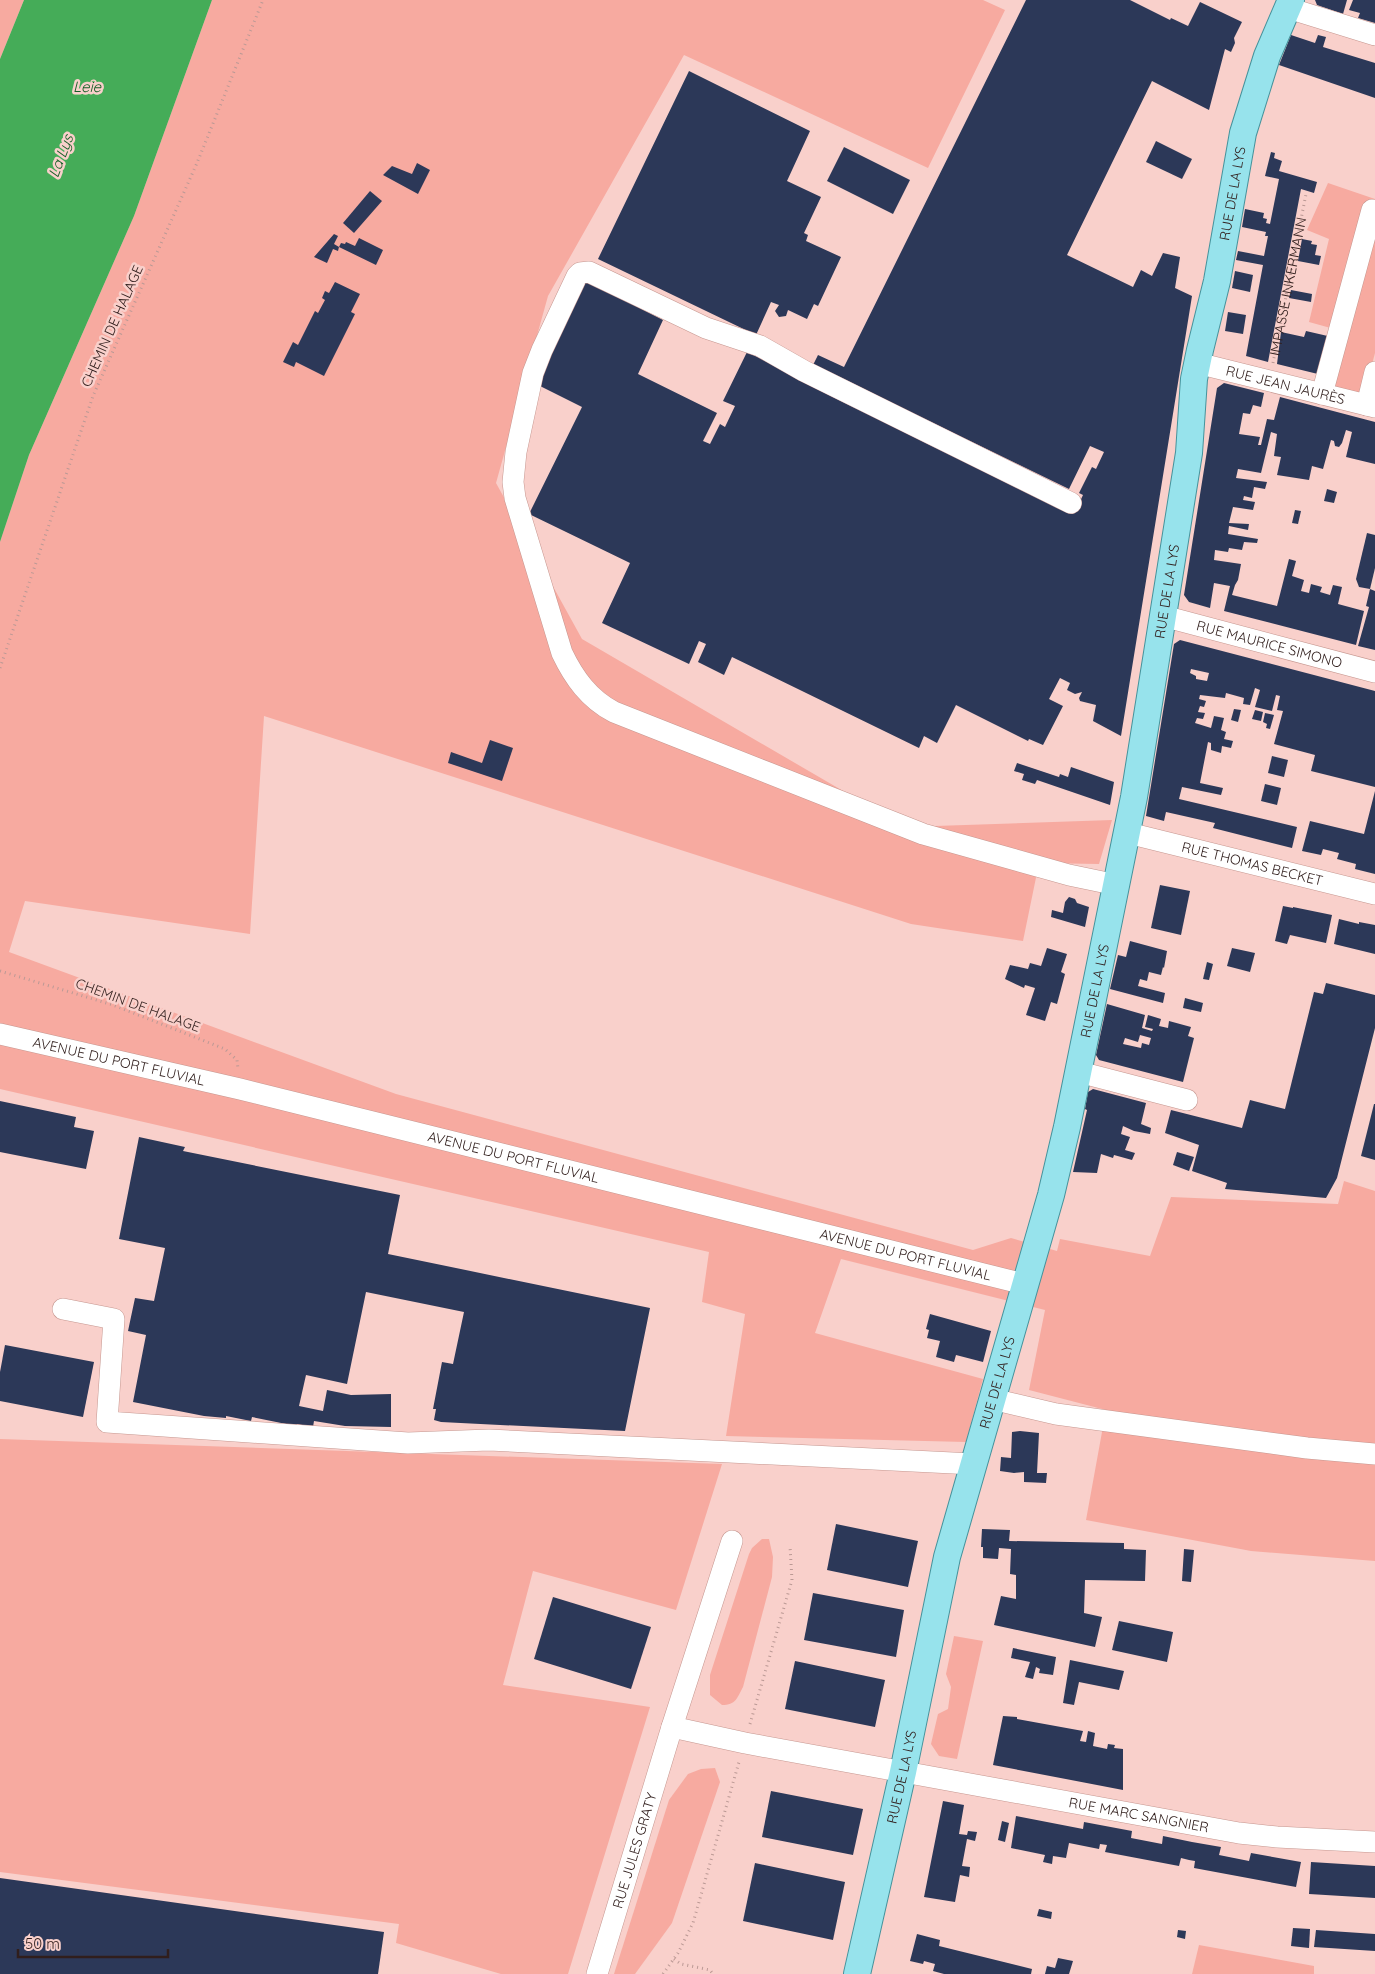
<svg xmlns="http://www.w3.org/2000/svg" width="1375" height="1974" font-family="Quicksand,sans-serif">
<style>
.green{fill:#f7aaa0}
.water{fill:#45ac58}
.building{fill:#2c3858;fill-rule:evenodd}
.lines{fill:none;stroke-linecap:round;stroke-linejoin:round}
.minor-casing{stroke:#c69790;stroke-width:22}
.major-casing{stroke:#45929b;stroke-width:28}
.path{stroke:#bb9995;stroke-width:3;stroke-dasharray:1 4;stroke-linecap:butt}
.minor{stroke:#fff;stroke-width:21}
.major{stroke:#97e3ec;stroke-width:26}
.labels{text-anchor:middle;stroke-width:5;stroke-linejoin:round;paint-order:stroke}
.street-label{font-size:14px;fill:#301e1c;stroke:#f9d0cb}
.water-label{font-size:15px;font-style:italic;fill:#165e27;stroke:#f9d0cb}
</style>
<rect width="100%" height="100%" fill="#f9d0cb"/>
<g class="green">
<polygon points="0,0 24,0 0,59"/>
<polygon points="212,0 983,0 1005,10 928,168 684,55 548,296 496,483 582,639 905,827 1112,820 1099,864 1039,863 1023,941 911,924 264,716 250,934 25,901 9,952 396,1094 973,1250 1011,1238 1057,1251 1060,1239 1150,1256 1171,1197 1338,1204 1344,1181 1375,1191 1375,1561 1251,1551 1086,1520 1106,1410 1029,1390 1045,1310 841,1259 815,1333 983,1379 966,1442 726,1436 745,1314 702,1302 709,1252 0,1089 0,542 29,455 134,216"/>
<polygon points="1328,183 1375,199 1375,353 1363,398 1329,387 1345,332 1309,322 1329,239 1307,230"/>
<polygon points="0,1439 722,1464 676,1610 533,1571 503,1685 650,1707 568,1974 501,1974 396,1943 399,1924 0,1872"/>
<path d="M762,1539h7l4,18 -1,20 -29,110c-6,11 -7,18 -21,18l-12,-10v-20l39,-121 3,-6z"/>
<polygon points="954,1636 983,1641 957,1759 939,1756 931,1744 938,1714 948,1709 951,1687 946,1674"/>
<polygon points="715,1768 720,1782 672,1923 635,1974 614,1974 669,1800 688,1774 701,1769"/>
<polygon points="1199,1945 1314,1966 1314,1974 1192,1974"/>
</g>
<polygon class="water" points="24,0 212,0 134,216 29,455 0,542 0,59"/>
<g class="building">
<polygon points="1026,0 1130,0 1170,20 1171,18 1188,26 1200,2 1242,22 1234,38 1235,43 1231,52 1225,49 1209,110 1152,81 1067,255 1133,287 1141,270 1152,276 1163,253 1180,257 1175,288 1192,296 1121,736 1093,721 1096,705 1080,701 1079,698 1082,692 1075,694 1067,690 1070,683 1060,678 1049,699 1063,706 1043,745 1029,739 1028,741 956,705 937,743 924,736 919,748 732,657 724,675 698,662 706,644 699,641 689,664 602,623 630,563 529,514 582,407 536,384 585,280 663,320 638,374 717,413 703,441 710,444 720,424 725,427 735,406 723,401 747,352 1075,512 1083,495 1079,493 1092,467 1096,469 1104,452 1090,446 1069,489 813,365 818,355 844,367"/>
<polygon points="1315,0 1347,0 1343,14 1317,5"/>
<polygon points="1353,0 1375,0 1375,23 1358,18 1360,13 1349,10"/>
<polygon points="1291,35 1315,43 1318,35 1326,37 1323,47 1375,63 1375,98 1279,65"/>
<polygon points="689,71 810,131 787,181 821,197 804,233 808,235 806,241 841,257 818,306 814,304 807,319 788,310 786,316 779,317 775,311 779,305 771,302 756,335 598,259"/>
<polygon points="1156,141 1192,159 1182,179 1146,162"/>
<polygon points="844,147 910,180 893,214 827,181"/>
<polygon points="1271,152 1275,153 1274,158 1282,161 1279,171 1317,182 1314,193 1301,189 1268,362 1246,356 1263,265 1236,260 1238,251 1264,256 1268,236 1265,236 1266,232 1242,227 1245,209 1264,213 1263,218 1267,219 1266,223 1270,224 1279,179 1265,176"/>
<polygon points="417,163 430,170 418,194 383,175 392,166 412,174"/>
<polygon points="370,191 382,201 354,233 343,223"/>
<polygon points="334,234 338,236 334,244 339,247 341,243 345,244 346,242 355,246 359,238 383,250 376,265 339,247 338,251 333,249 327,263 314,257"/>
<polygon points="1302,239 1312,241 1311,244 1317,245 1315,255 1321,256 1319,265 1298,261"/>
<polygon points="1235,271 1253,275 1250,292 1232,288"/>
<polygon points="335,282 360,294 351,312 355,314 324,376 296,362 294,367 283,362 293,342 298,345 315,311 318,313 325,300 322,298 325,291 329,293"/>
<polygon points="1291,290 1312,294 1311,302 1289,298"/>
<polygon points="1228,312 1246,315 1243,334 1225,331"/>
<polygon points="1306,331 1332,337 1322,375 1277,364 1281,332 1304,337"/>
<polygon points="1224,383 1264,393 1261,407 1253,405 1250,414 1243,413 1239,434 1260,437 1258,445 1261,445 1267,419 1274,420 1280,397 1375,422 1375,464 1346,457 1352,432 1346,430 1342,443 1339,447 1335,446 1334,441 1331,440 1323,469 1312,466 1309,480 1277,475 1281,457 1274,456 1277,434 1271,432 1261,473 1238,469 1236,478 1267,482 1265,489 1254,487 1252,498 1244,496 1243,500 1255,502 1253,510 1233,507 1229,523 1249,524 1248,530 1229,526 1228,534 1258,539 1257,543 1244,542 1242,550 1229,548 1228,552 1215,550 1214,560 1241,564 1238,580 1235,585 1232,595 1277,606 1289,559 1296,561 1292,576 1304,580 1301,591 1309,593 1311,584 1322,587 1320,592 1330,595 1333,585 1342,587 1338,604 1364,611 1356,645 1224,611 1230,586 1214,583 1210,608 1189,602 1184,595 1217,388"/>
<polygon points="1327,489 1337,492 1334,503 1324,501"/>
<polygon points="1295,510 1301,511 1298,524 1292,523"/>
<polygon points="1367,533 1375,535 1375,568 1370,589 1359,587 1356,579"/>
<polygon points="1370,589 1375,591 1375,650 1358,646 1369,607 1366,606"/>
<path d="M1180,640l195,51v96l-64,-16 4,-16 -41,-11 9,-33 -6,-1 3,-14 -4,-1 -4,16 -17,-4 5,-17 -5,-2 -5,17 -7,-1 1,-6 -18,-5 -1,5 -25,-3 -1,4 7,2 -2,6 -4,-1 -2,6 7,1 -2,6 -6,-1 -2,5 16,5 3,-12 10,2 -3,12 5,2 -2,7 9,2 -2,7 -9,-2 -1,7 -10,-3v-7l-3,-1 -8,41 23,5 -2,7 -39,-8 -3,12 118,28 -5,21 -79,-20 2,-5 -49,-11 -2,9 -18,-5 28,-172zM1191,669l18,4 -2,8 -11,-2v-3l-6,-3z"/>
<polygon points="1234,709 1241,710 1238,722 1231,720"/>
<polygon points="1255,710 1263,712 1261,721 1252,719"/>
<polygon points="1265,713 1274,715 1270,729 1266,728 1267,724 1263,722"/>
<polygon points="490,740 513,748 502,781 448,763 451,752 482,763"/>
<polygon points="1272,756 1288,760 1284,777 1268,773"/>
<polygon points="1017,763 1059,777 1060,774 1068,777 1071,767 1114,782 1110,805 1037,780 1035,784 1022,780 1024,774 1014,771"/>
<polygon points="1265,784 1281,788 1277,805 1261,801"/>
<polygon points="1375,791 1375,874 1355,869 1356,864 1337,859 1339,853 1323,849 1321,855 1302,851 1310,821 1364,834"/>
<polygon points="1160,885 1190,891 1181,935 1151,928"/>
<polygon points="1069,897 1075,899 1077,903 1089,907 1085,927 1051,917 1052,910 1063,913 1065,902"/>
<polygon points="1283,906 1293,908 1293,907 1332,915 1326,943 1290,935 1287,944 1275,941"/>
<polygon points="1339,919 1359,924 1359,922 1375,925 1375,954 1334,944"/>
<polygon points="1130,941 1167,951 1164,968 1163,967 1161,975 1149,972 1147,981 1140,979 1138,986 1165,993 1163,1003 1110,989 1118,955 1126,957"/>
<polygon points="1047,948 1067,954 1061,972 1065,974 1057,1004 1051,1002 1045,1021 1026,1015 1035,988 1025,985 1024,988 1005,979 1010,965 1028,969 1030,963 1041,966"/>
<polygon points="1232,948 1255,953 1250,972 1227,966"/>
<polygon points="1207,962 1213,964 1209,980 1203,979"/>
<polygon points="1326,983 1375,995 1375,1028 1337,1178 1326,1198 1225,1189 1227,1183 1192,1171 1199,1145 1165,1133 1171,1110 1242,1128 1250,1100 1285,1109 1314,992 1323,994"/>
<polygon points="1185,998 1203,1003 1201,1012 1183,1008"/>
<path d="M1107,1004l38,11 -3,13 10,3 1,-2 -8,-2 3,-12 13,4 -2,7 9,2 1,-7 22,6 -3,9 6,2 -11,44 -84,-22 -3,-5zM1140,1035l11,3 -2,7 -7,-2 -1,5 -18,-4 2,-6 13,4z"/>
<polygon points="1093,1089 1146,1103 1141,1124 1151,1128 1150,1134 1134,1131 1123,1126 1121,1134 1130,1137 1125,1150 1135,1153 1132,1160 1114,1155 1113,1158 1101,1154 1097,1173 1073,1172 1087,1110 1085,1109 1088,1092"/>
<polygon points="0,1101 76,1117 74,1127 94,1131 86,1169 0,1152"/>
<polygon points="1374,1104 1375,1104 1375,1160 1361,1156"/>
<polygon points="139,1137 185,1147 183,1151 400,1195 388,1254 650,1308 625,1431 441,1422 434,1420 436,1409 433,1409 442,1362 453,1364 464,1312 366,1292 347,1384 306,1375 299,1406 323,1411 327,1390 351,1395 391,1394 391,1427 345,1426 314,1421 313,1427 297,1424 296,1426 252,1417 251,1421 226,1416 226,1418 204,1416 133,1402 146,1335 128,1331 135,1298 154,1301 165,1248 119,1239"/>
<polygon points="1177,1152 1194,1157 1189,1171 1173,1165"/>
<polygon points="930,1314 991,1331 983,1362 956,1355 954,1362 936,1357 940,1341 927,1338 929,1330 926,1329"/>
<polygon points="5,1345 94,1362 83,1417 0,1401 0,1372"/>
<polygon points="1020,1431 1039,1433 1037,1473 1047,1473 1046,1483 1024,1482 1024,1472 1014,1473 1000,1471 1001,1457 1011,1458 1012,1432"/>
<polygon points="836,1524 918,1541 908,1587 827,1570"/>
<polygon points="982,1529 1010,1530 1009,1541 1124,1543 1124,1549 1146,1550 1145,1581 1085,1580 1084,1613 1102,1617 1095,1647 994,1625 1001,1596 1016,1599 1016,1575 1010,1574 1011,1549 999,1548 998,1559 983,1558 983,1547 981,1547"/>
<polygon points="1184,1549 1194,1550 1191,1582 1182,1581"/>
<polygon points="813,1593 904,1610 896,1657 804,1640"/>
<polygon points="553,1597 651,1627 631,1689 534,1659"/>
<polygon points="1119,1621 1173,1632 1167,1662 1112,1650"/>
<polygon points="1013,1648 1056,1657 1053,1675 1039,1673 1040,1669 1036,1667 1033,1679 1025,1677 1030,1662 1011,1658"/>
<polygon points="1070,1660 1124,1671 1119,1690 1079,1682 1074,1705 1063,1703"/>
<polygon points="795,1661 885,1680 875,1727 785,1709"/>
<polygon points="1003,1716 1017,1717 1017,1719 1083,1731 1080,1741 1086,1742 1088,1731 1095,1733 1093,1746 1107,1749 1108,1744 1115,1745 1114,1748 1123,1749 1123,1790 993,1765"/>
<polygon points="771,1791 863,1809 853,1855 762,1837"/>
<polygon points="943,1801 964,1805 959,1834 967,1835 968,1831 977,1832 975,1841 967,1839 962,1866 970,1867 969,1877 960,1875 955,1902 924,1897"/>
<polygon points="1016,1816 1083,1829 1084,1822 1132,1831 1131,1838 1162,1844 1163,1836 1192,1842 1221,1847 1219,1855 1249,1861 1251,1853 1301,1862 1296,1887 1194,1868 1195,1861 1189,1860 1181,1858 1179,1866 1105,1852 1107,1845 1100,1844 1099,1849 1069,1843 1066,1858 1053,1856 1052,1864 1043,1862 1045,1855 1011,1848"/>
<polygon points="1002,1821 1009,1823 1005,1842 998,1840"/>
<polygon points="1311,1862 1375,1866 1375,1898 1309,1894"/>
<polygon points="755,1863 845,1882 833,1940 743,1921"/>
<polygon points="0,1878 384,1932 378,1974 0,1974"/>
<polygon points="1039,1909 1052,1912 1051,1919 1037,1916"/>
<polygon points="1293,1928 1310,1929 1309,1948 1291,1946"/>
<polygon points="1178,1930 1186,1931 1185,1939 1177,1937"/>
<polygon points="1316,1930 1375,1934 1375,1951 1314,1947"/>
<polygon points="917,1934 940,1940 939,1946 1032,1969 1031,1974 944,1974 933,1971 935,1964 924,1961 923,1964 910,1961"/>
<polygon points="1058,1958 1073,1961 1069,1974 1045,1974 1047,1966 1055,1968"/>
</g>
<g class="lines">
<g class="minor-casing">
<g id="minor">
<polyline points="1288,8 1375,35"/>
<path id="s2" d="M1197,363l178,44"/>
<polyline points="1322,394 1372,210"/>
<polyline points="1367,405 1375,372"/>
<path d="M1071,503l-267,-132 -44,-25 -54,-18 -117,-56 -9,1 -3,3 -35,74 -9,23 -17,79 -3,30 2,16 47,155c12,25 27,46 52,59l309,122 146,41 48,10"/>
<path id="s3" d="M1163,616l212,56"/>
<path id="s4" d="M1128,833l247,61"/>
<path id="s5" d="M0,1034l240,55 784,195"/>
<polyline points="1079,1072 1187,1100"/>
<polyline points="63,1309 114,1319 107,1422 408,1443 489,1440 973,1464"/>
<polyline points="992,1399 1056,1414 1307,1448 1375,1454"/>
<path id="s6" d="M672,1727l73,16 494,90 38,4 98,5"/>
<path id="s7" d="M597,1974l75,-247 60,-186"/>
</g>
</g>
<g class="major-casing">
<g id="major">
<path id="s8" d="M857,1974l46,-202 44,-215 104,-362 16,-68 67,-330 55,-344 5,-74 6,-29 17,-69 26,-148 24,-77 24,-56"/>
</g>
</g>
<g class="path">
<path id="s1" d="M1273,363l33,-169"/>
<polyline points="0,668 93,396 197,163 263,0"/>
<polyline points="0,971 113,1005 225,1049 237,1060 238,1069"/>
<polyline points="750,1724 792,1580 790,1546"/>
<polyline points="674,1959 681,1964 710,1970 713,1974"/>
<polyline points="663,1974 678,1953 693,1923 739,1762"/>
</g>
<use href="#minor" class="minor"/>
<use href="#major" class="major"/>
</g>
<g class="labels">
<g class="street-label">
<text dy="5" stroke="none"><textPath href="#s8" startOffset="1822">RUE DE LA LYS</textPath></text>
<text dy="5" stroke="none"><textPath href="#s1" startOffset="78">IMPASSE INKERMANN</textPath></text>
<text transform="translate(112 326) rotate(-66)" y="5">CHEMIN DE HALAGE</text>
<text dy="5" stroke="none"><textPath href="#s2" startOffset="91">RUE JEAN JAURÈS</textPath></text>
<text dy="5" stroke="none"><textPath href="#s8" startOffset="1418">RUE DE LA LYS</textPath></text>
<text dy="5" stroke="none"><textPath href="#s3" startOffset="110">RUE MAURICE SIMONO</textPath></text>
<text dy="5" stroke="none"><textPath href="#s4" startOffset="128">RUE THOMAS BECKET</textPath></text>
<text dy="5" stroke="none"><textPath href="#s8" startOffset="1012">RUE DE LA LYS</textPath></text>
<text transform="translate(138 1005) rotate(20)" y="5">CHEMIN DE HALAGE</text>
<text dy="5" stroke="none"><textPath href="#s5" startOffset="122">AVENUE DU PORT FLUVIAL</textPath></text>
<text dy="5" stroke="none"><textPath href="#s5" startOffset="528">AVENUE DU PORT FLUVIAL</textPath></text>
<text dy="5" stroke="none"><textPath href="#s5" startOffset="932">AVENUE DU PORT FLUVIAL</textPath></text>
<text dy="5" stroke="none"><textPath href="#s8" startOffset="608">RUE DE LA LYS</textPath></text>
<text dy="5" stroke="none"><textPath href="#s8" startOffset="202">RUE DE LA LYS</textPath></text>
<text dy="5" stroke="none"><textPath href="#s6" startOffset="475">RUE MARC SANGNIER</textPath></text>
<text dy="5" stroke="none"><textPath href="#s7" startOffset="129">RUE JULES GRATY</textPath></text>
</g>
<g class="water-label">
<text x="87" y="92">Leie</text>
<text transform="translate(61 156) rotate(-69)" y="5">La Lys</text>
</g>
</g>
<path d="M18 1949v8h150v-8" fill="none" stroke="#301e1c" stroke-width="2.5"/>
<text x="25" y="1949" font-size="15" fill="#301e1c" stroke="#f9d0cb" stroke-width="4" paint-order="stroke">50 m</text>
</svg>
